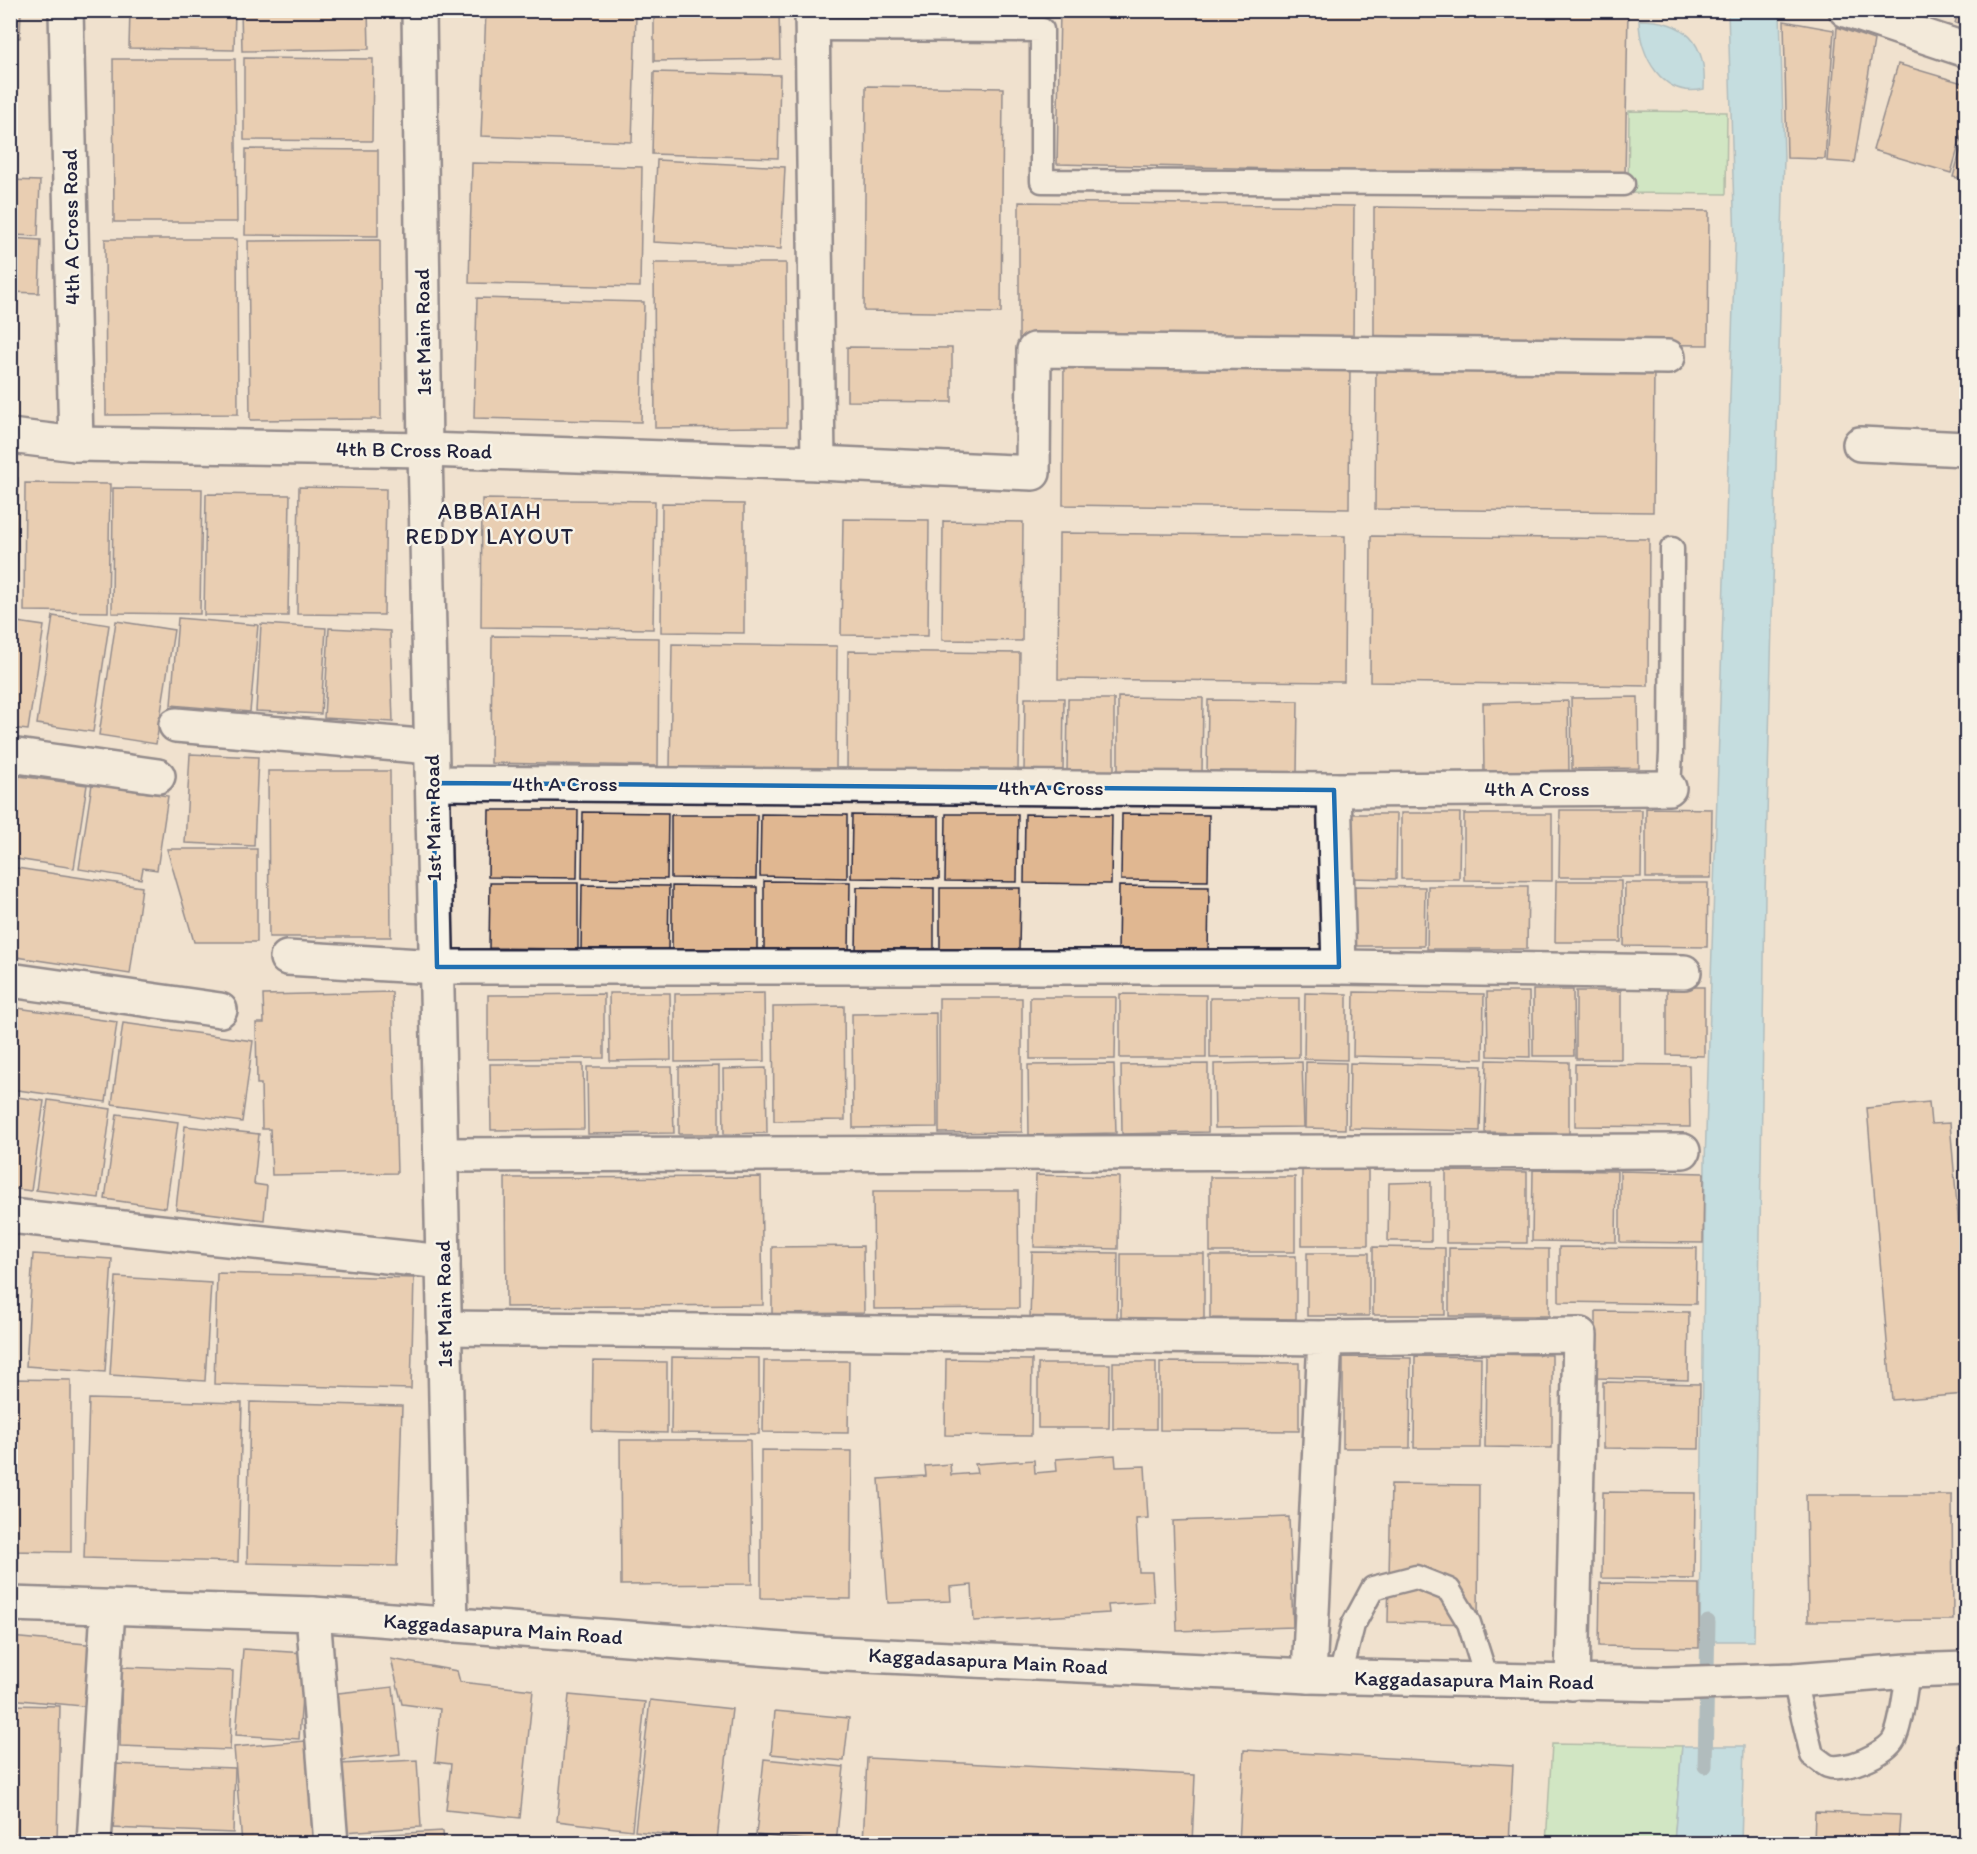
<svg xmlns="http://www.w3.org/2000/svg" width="1977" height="1854" font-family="Itim,sans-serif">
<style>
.green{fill:#abecb5;stroke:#668778;stroke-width:1.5}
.water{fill:#91d7f3;stroke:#658fa9;stroke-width:1.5}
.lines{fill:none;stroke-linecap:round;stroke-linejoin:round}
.stream{stroke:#658fa9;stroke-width:15}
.building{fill:#e0b791;stroke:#22223b;stroke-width:1.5}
.lane-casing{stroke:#22223b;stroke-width:27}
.street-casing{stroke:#22223b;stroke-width:38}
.secondary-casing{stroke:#22223b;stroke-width:38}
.lane{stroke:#f7f3e8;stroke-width:22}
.street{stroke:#f7f3e8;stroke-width:33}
.secondary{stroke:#f7f3e8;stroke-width:33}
.marked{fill:none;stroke:#1f6fb2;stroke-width:4.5;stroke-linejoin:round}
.labels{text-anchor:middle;stroke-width:5;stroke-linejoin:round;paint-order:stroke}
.street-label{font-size:21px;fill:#22223b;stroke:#f7f3e8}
.neighbourhood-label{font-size:22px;letter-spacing:1.5px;fill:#22223b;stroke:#f7f3e8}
</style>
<rect width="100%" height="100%" fill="#f0e1ce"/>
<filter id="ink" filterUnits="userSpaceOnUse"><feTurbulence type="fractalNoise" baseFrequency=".0167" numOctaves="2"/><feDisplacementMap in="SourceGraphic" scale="12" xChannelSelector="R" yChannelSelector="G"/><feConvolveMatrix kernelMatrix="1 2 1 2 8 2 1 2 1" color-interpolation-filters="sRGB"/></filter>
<g filter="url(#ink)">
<g class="green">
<polygon points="1629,111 1727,112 1726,194 1628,193"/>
<polygon points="1552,1744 1682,1746 1674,1843 1546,1844"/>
</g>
<g class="water">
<polygon points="1728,11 1780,11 1784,157 1765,894 1754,1641 1700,1641 1705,1163 1735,244"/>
<path d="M1639,20c46,0 68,22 65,69 -41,10 -65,-33 -65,-69z"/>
<polygon points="1682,1746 1744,1746 1741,1843 1674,1843"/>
</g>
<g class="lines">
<polyline class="stream" points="1705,1766 1708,1622"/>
</g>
<g class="building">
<polygon points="10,10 21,10 20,38 10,37"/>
<polygon points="130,10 235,10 234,50 129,48"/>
<polygon points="241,10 368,10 369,49 242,51"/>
<polygon points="486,10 636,14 632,142 481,136"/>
<polygon points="654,10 779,10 780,59 654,61"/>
<polygon points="1060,10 1628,10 1625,177 1057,164"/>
<polygon points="1959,10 1966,10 1966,26 1955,23"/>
<polygon points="1784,21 1834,30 1825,159 1787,158"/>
<polygon points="1837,27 1874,40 1854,163 1827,161"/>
<polygon points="10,51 15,51 17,168 10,168"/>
<polygon points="244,58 373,59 372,141 244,140"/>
<polygon points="113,59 235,59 237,222 114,222"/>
<polygon points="1898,64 1966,84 1966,121 1951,173 1873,150"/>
<polygon points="654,72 780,75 778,158 652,154"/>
<polygon points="866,86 1003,88 1001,313 864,311"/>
<polygon points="1966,131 1966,180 1953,177"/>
<polygon points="246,149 378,150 378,236 245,235"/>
<polygon points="657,160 785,167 781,249 653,242"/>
<polygon points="472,163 642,167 640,287 469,283"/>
<polygon points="10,180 40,181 38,236 10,235"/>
<polygon points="1019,202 1354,206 1353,341 1019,338"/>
<polygon points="1374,207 1709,211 1708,345 1374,342"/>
<polygon points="10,238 41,240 39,293 10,292"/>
<polygon points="105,239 237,239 238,414 106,415"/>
<polygon points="380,240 381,419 250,420 248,241"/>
<polygon points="654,263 786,263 787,427 655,428"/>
<polygon points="477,298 644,302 641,422 474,418"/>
<polygon points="847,347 952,348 952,402 847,401"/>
<polygon points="1064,359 1350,362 1349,509 1063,505"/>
<polygon points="1376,362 1654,365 1653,512 1375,509"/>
<polygon points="10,478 18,478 16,613 10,613"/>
<polygon points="25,483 110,484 108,612 24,611"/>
<polygon points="299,487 386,489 384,615 297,614"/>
<polygon points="113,488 202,489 200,614 112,613"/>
<polygon points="206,494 290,495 288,616 204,615"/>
<polygon points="482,499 655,501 653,629 481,627"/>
<polygon points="662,503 744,504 744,633 661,632"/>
<polygon points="843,519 929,520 928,636 841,635"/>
<polygon points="943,521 1023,522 1022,641 942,640"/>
<polygon points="1059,533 1345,536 1344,682 1058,679"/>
<polygon points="1371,536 1649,539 1648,686 1370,682"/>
<polygon points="53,616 109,625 93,732 37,724"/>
<polygon points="178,618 258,625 250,712 171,705"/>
<polygon points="10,621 44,626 28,730 10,728"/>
<polygon points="116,621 174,630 156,744 99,735"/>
<polygon points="261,624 326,628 321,714 256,711"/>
<polygon points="329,628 390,631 393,722 324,718"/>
<polygon points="492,636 659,638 658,766 491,763"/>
<polygon points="672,644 837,646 836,771 670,769"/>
<polygon points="848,651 1020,653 1018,770 847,769"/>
<polygon points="1118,697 1203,698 1202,774 1118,773"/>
<polygon points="1638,697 1639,768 1572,769 1571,698"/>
<polygon points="1025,698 1064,698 1063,772 1024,771"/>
<polygon points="1068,699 1114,699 1114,772 1067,772"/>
<polygon points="1208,700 1298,701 1297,775 1207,774"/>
<polygon points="1568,701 1569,770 1484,772 1483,703"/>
<polygon points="190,754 258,757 254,846 185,843"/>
<polygon points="268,771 390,771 391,937 269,937"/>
<polygon points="19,776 87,785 74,868 10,858 10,835"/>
<polygon points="92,784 168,796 157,870 143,868 141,879 79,869"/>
<polygon points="1646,808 1712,809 1711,878 1646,878"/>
<polygon points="489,810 578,810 577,878 488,877"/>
<polygon points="1560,810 1642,810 1641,877 1559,877"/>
<polygon points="583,812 668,813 667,879 582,878"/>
<polygon points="1401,813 1460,813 1459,879 1401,879"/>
<polygon points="761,814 847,815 847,878 760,876"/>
<polygon points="946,814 1018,814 1017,882 945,881"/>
<polygon points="1025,814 1112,815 1111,884 1024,883"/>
<polygon points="1122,814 1209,815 1208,881 1121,880"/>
<polygon points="1351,814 1397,814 1396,879 1350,878"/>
<polygon points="1464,814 1552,814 1552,881 1464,880"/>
<polygon points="671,815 757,815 756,879 671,878"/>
<polygon points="852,815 939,816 939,879 851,878"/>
<polygon points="167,849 257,849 257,942 194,942"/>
<polygon points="10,867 142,887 130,974 10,956"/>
<polygon points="764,881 850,882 849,953 764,952"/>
<polygon points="1556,881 1621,881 1621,942 1555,942"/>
<polygon points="490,883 578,883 578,949 489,948"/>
<polygon points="1625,883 1708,883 1707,947 1624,946"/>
<polygon points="582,885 669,886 668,951 581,950"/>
<polygon points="672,886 757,887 757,952 672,951"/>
<polygon points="1119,886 1209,887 1208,954 1118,953"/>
<polygon points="1350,886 1425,887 1424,946 1349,946"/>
<polygon points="1428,886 1528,886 1527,949 1427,949"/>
<polygon points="857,887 934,888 934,954 856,953"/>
<polygon points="940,888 1020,888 1019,951 940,950"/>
<polygon points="1667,987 1704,987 1704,1056 1667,1055"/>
<polygon points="1533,990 1573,990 1574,1056 1533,1056"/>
<rect x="1576" y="991" width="45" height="68"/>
<polygon points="392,992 397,1173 272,1175 270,1129 262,1129 261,1084 257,1084 256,1023 264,1023 263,995"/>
<polygon points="1354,992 1484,994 1483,1059 1353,1056"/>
<polygon points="1487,992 1529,992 1530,1057 1488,1056"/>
<polygon points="609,993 670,993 671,1060 610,1061"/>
<polygon points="764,993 765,1061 675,1062 675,994"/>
<polygon points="1305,993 1347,994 1347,1060 1304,1059"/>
<polygon points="604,994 604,1058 488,1059 488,995"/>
<polygon points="1120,994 1206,995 1206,1058 1120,1058"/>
<polygon points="1030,997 1116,997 1115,1059 1030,1059"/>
<polygon points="939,998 1022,998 1022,1132 939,1133"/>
<polygon points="1210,998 1299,998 1299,1057 1210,1058"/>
<polygon points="844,1006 845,1120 774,1121 773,1007"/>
<polygon points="10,1007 117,1022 106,1102 10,1089"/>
<polygon points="936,1013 937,1127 853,1128 852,1014"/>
<polygon points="123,1023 253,1041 242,1122 112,1104"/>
<polygon points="1487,1060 1569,1062 1569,1134 1485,1132"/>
<polygon points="1302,1062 1304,1127 1215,1128 1214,1064"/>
<polygon points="1306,1062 1346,1063 1345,1129 1305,1128"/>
<polygon points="1350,1063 1482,1066 1480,1131 1349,1128"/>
<polygon points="490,1064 583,1064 584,1129 491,1130"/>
<polygon points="1114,1064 1116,1133 1029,1135 1028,1065"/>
<polygon points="1208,1064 1208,1132 1122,1134 1121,1065"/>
<polygon points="1575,1064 1689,1065 1690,1127 1575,1126"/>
<polygon points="719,1066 719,1134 679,1134 679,1067"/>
<polygon points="587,1067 672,1067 674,1133 588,1134"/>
<polygon points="766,1068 767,1133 724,1134 723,1069"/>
<polygon points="10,1096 44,1101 31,1191 10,1188"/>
<polygon points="48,1100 111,1109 99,1198 36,1190"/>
<polygon points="1929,1102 1931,1124 1950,1123 1966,1310 1966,1394 1892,1400 1867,1108"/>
<polygon points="117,1114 178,1122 166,1208 105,1199"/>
<polygon points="185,1126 259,1134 254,1184 267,1186 264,1220 176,1209"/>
<rect x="1302" y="1170" width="66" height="75"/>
<polygon points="1533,1170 1617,1171 1616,1242 1532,1241"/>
<polygon points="1446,1171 1527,1172 1527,1243 1446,1243"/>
<polygon points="1620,1171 1704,1173 1703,1243 1620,1242"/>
<polygon points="1036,1175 1119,1177 1118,1249 1034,1247"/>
<polygon points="761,1177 763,1305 506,1307 505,1178"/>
<rect x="1210" y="1177" width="85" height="75"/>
<polygon points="1431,1182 1431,1241 1388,1241 1389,1183"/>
<polygon points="873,1191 1018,1191 1019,1308 874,1309"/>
<polygon points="863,1246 864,1313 772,1314 772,1247"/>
<polygon points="1373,1247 1445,1248 1445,1315 1373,1315"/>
<polygon points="1559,1247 1697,1248 1696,1304 1559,1302"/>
<polygon points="1449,1248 1549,1249 1549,1316 1449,1316"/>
<polygon points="1032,1252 1118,1253 1117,1323 1030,1320"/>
<rect x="1307" y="1253" width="62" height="63"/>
<polygon points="33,1254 112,1259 105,1372 26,1366"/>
<polygon points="1121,1254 1204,1254 1204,1324 1121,1323"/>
<polygon points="1210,1256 1296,1256 1296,1319 1210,1318"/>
<polygon points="217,1273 414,1278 411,1389 214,1384"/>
<polygon points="116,1277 211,1283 205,1381 110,1375"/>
<polygon points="1596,1311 1689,1312 1688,1380 1596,1378"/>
<polygon points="1486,1354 1552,1355 1552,1448 1485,1447"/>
<polygon points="1415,1356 1481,1357 1480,1448 1414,1448"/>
<polygon points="672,1357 759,1358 759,1434 671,1433"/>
<polygon points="1343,1357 1411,1358 1410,1448 1343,1448"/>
<polygon points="946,1359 1032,1360 1031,1436 945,1435"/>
<polygon points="593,1361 667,1362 667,1433 592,1431"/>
<polygon points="764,1361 849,1361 848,1433 763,1432"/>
<rect x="1113" y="1362" width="43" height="67"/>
<polygon points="1160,1362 1299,1363 1299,1431 1160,1430"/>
<polygon points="1038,1364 1110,1364 1109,1428 1038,1428"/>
<polygon points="10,1379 71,1380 71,1552 10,1551"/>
<polygon points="1603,1382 1700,1384 1699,1449 1603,1448"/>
<polygon points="89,1399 242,1403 238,1562 84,1558"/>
<polygon points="250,1402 402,1406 397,1566 247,1563"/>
<polygon points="620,1440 750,1440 752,1584 621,1585"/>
<polygon points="761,1450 852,1451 851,1599 761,1598"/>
<polygon points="1115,1455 1116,1467 1145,1466 1148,1518 1136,1519 1139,1572 1152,1572 1154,1602 1108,1605 1109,1613 974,1621 972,1585 950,1587 951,1601 888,1603 879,1479 926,1476 925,1466 950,1464 951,1475 977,1473 975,1464 1034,1460 1035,1473 1057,1471 1056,1459"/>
<polygon points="1391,1484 1479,1485 1478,1624 1388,1622"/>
<polygon points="1603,1492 1695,1493 1694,1579 1602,1578"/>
<polygon points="1806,1495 1952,1495 1953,1620 1808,1621"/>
<polygon points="1289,1517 1293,1627 1177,1631 1173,1521"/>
<polygon points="1600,1583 1699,1584 1699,1648 1599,1646"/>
<polygon points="10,1637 97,1645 92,1707 10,1699"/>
<polygon points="243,1649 305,1653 299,1739 236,1735"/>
<polygon points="391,1659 457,1671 460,1682 533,1690 520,1818 446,1810 451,1764 435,1762 440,1709 402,1704"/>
<polygon points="122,1667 233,1671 230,1750 120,1746"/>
<polygon points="393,1687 400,1754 336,1761 329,1694"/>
<polygon points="569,1695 645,1702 632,1830 557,1821"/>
<polygon points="650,1700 732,1709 717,1840 635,1831"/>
<polygon points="10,1705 60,1706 57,1842 10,1841"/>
<polygon points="775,1711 849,1718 844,1761 771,1754"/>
<polygon points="305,1741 315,1844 242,1844 234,1747"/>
<polygon points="1966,1743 1966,1812 1961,1813 1957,1744"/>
<polygon points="1244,1750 1513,1765 1509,1844 1239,1844"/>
<polygon points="867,1758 1195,1775 1192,1844 863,1844"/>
<polygon points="764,1759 844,1767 836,1843 756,1835"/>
<polygon points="417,1760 421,1827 343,1832 339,1764"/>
<polygon points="113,1764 235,1768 233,1833 111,1828"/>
<polygon points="1815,1812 1900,1815 1898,1844 1814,1844"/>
<polygon points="443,1831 444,1844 353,1844 352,1836"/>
</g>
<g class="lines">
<g class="lane-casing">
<g id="lane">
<polyline points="812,29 1042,30 1042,181 1623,184"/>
<polyline points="1669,788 1671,753 1672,549"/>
<polyline points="1340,1677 1353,1625 1373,1588 1416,1577 1449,1590 1469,1623 1487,1680"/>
<path d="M1794,1680l18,75c5,3 11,9 16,11 16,6 58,-12 66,-27 7,-12 12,-53 14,-68"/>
</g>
</g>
<g class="street-casing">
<g id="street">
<polyline points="66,10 76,444"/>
<polyline points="419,10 425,450 451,1625"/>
<polyline points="812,10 818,463"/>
<polyline points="1846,10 1966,50"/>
<polyline points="10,436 76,444 425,450 818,463 1033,473 1034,350 1668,357"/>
<polyline points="1860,444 1966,449"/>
<polyline points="176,725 431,747"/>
<polyline points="10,755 158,776"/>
<polyline points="433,783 1334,790 1669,788"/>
<polyline points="1334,790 1339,967"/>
<polyline points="287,958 437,967 1339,967 1684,972"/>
<polyline points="10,980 220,1010"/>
<polyline points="441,1155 1683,1151"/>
<polyline points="10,1216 443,1262"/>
<polyline points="444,1328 1325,1338 1309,1676"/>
<polyline points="1325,1338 1580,1335 1572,1683"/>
<polyline points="313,1614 331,1844"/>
<polyline points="94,1844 108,1608"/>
</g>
</g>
<g class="secondary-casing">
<polyline id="secondary" points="10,1604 313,1614 823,1653 1309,1676 1666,1684 1794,1680 1908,1671 1966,1669"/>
</g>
<use href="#lane" class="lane"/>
<use href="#street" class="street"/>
<use href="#secondary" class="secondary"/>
</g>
</g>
<path d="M0 0H1977V1854H0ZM433,783l901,7 5,177h-902z" fill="#f0e1ce" fill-opacity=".55" fill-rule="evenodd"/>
<path class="marked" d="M433,783l901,7 5,177h-902z"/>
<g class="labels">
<g class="street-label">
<text transform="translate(71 227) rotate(-91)" y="7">4th A Cross Road</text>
<text transform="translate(423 332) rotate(-91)" y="7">1st Main Road</text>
<text transform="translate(414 450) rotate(1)" y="7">4th B Cross Road</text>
<text x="565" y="791">4th A Cross</text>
<text x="1051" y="795">4th A Cross</text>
<text x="1537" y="796">4th A Cross</text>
<text transform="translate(433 818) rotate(-91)" y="7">1st Main Road</text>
<text transform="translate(444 1304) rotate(-91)" y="7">1st Main Road</text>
<text transform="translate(503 1629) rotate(4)" y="7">Kaggadasapura Main Road</text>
<text transform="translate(988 1661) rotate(3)" y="7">Kaggadasapura Main Road</text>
<text transform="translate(1474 1680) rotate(1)" y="7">Kaggadasapura Main Road</text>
</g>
<g class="neighbourhood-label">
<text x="490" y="519">ABBAIAH<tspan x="490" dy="25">REDDY LAYOUT</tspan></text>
</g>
</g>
<rect width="1977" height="1854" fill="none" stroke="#f7f3e8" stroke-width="36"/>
<rect x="18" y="18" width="1941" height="1818" fill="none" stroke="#22223b" stroke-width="2" filter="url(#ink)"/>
</svg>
